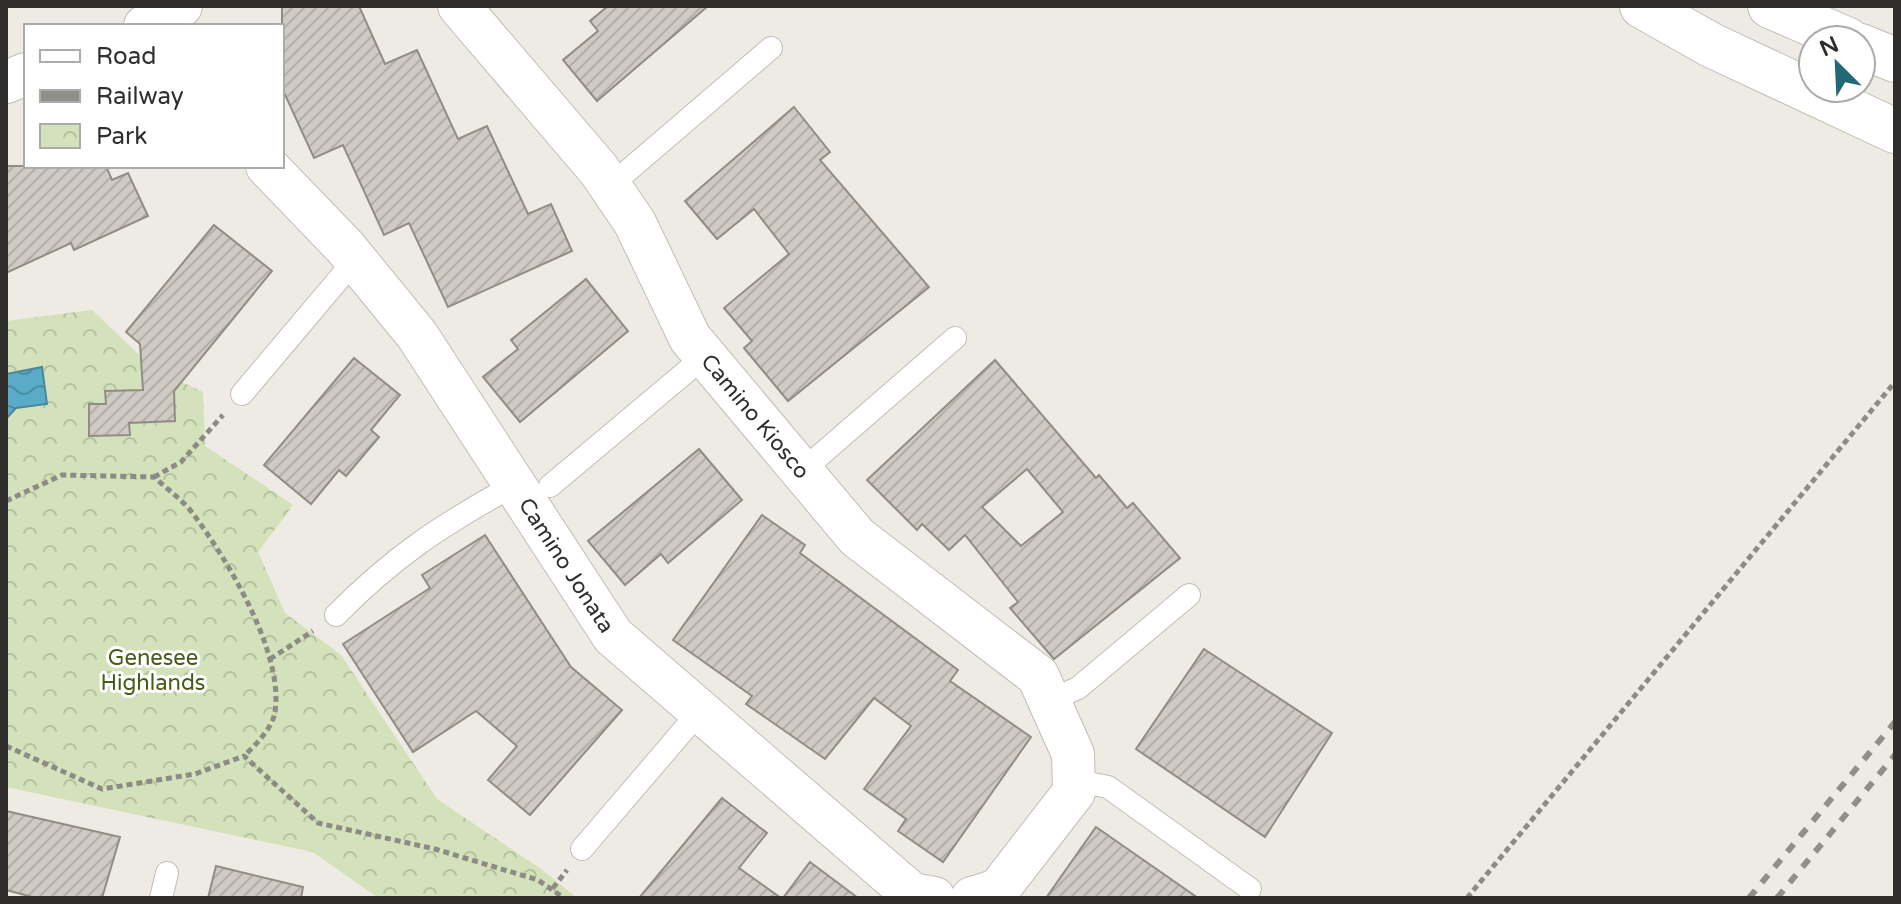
<svg xmlns="http://www.w3.org/2000/svg" width="1901" height="904" font-family="'Varela Round',sans-serif">
<style>
.park{fill:url(#park-crowns)}
.water{fill:url(#water-waves);stroke:#4c8698;stroke-width:2}
.building{fill:url(#building-hatch);stroke:#918d86;stroke-width:2;fill-rule:evenodd}
.lines{fill:none;stroke-linecap:round;stroke-linejoin:round}
.service-casing{stroke:#c0beb7;stroke-width:24}
.minor-casing{stroke:#c0beb7;stroke-width:44}
.primary-casing{stroke:#c0beb7;stroke-width:46}
.path{stroke:#8d8b86;stroke-width:5;stroke-dasharray:6 4;stroke-linecap:butt}
.service{stroke:#fff;stroke-width:22}
.minor{stroke:#fff;stroke-width:42}
.primary{stroke:#fff;stroke-width:44}
.rail{stroke:#918f8a;stroke-width:6;stroke-dasharray:10 10;stroke-linecap:butt}
.labels{text-anchor:middle;stroke-width:6;stroke-linejoin:round;paint-order:stroke}
.street-label{font-size:22px;fill:#2f2e2c;stroke:#fff}
.park-label{font-size:22px;fill:#475b16;stroke:#fff}
</style>
<defs>
<pattern id="park-crowns" width="20" height="18" patternUnits="userSpaceOnUse" patternTransform="scale(2)"><rect width="20" height="18" fill="#d3e2ba"/><path d="M2 6a3 3 0 1 1 6 0M12 15a3 3 0 1 1 6 0" fill="none" stroke="#b5c2a0"/></pattern>
<pattern id="water-waves" width="16" height="10" patternUnits="userSpaceOnUse" patternTransform="scale(2)"><rect width="16" height="10" fill="#59abc7"/><path d="M0 5q4-4 8 0t8 0" fill="none" stroke="#4a8ca2"/></pattern>
<pattern id="building-hatch" width="6" height="6" patternUnits="userSpaceOnUse" patternTransform="scale(2)"><rect width="6" height="6" fill="#cfcac3"/><path d="M-1 1l2-2M0 6l6-6M5 7l2-2" fill="none" stroke="#b2aea8"/></pattern>
</defs>
<rect width="100%" height="100%" fill="#edebe3"/>
<polygon class="park" points="92,310 154,369 203,392 205,446 293,505 258,552 285,613 341,655 437,799 541,869 577,898 378,898 313,852 6,787 6,321"/>
<polygon class="water" points="42,367 47,404 16,408 6,419 6,374"/>
<g class="building">
<polygon points="282,6 359,6 385,64 417,50 458,139 487,126 528,214 551,204 572,251 448,307 409,223 384,235 343,145 314,158 282,88"/>
<polygon points="608,6 708,6 597,101 563,60 598,31 590,21"/>
<polygon points="794,107 830,152 820,160 929,287 788,401 744,348 752,341 724,308 789,254 754,209 717,239 685,201"/>
<polygon points="6,166 106,166 112,180 128,173 148,216 74,250 71,243 6,273"/>
<polygon points="214,225 272,271 174,391 175,421 129,423 130,435 89,436 89,404 106,404 105,391 143,390 140,344 126,332"/>
<polygon points="586,279 628,331 520,422 483,377 518,349 511,340"/>
<polygon points="354,358 400,395 371,430 379,437 346,476 339,470 311,504 264,465"/>
<path d="M995,360l101,118 3,-3 28,33 6,-5 47,55 -126,101 -44,-51 8,-6 -53,-67 -16,15 -27,-26 -5,6 -50,-50zM1027,469l36,43 -42,34 -39,-39z"/>
<polygon points="699,449 742,500 668,563 661,554 625,585 588,541"/>
<polygon points="762,515 805,545 800,553 958,670 950,681 1031,737 943,862 898,831 906,819 864,789 911,726 874,698 825,759 746,704 752,696 673,640"/>
<polygon points="485,535 571,667 622,710 530,815 488,780 517,746 476,711 413,752 343,644 430,588 422,575"/>
<polygon points="1204,649 1332,733 1265,837 1136,749"/>
<polygon points="722,798 767,833 739,868 781,898 639,898"/>
<polygon points="6,811 120,837 102,898 36,898 6,890"/>
<polygon points="1096,827 1198,898 1046,898"/>
<polygon points="810,862 858,898 783,898"/>
<polygon points="216,866 303,887 301,898 208,898"/>
</g>
<g class="lines">
<g class="service-casing">
<g id="service">
<polyline points="610,186 771,48"/>
<polyline points="242,394 355,260"/>
<polyline points="802,471 955,338"/>
<polyline points="550,486 705,356"/>
<path d="M336,615c58,-59 106,-90 178,-130"/>
<polyline points="1049,701 1078,688 1189,595"/>
<polyline points="1073,780 1108,787 1250,889"/>
<polyline points="582,849 700,711"/>
<polyline points="161,898 167,873"/>
</g>
</g>
<g class="minor-casing">
<g id="minor">
<polyline points="459,6 599,170 635,223 690,338 857,537 1038,676 1073,754 1074,792 998,890 972,898"/>
<polyline points="145,26 181,6"/>
<polyline points="6,82 26,74"/>
<polyline points="267,166 345,247 417,335 613,636 912,894 934,898"/>
</g>
</g>
<g class="primary-casing">
<g id="primary">
<polyline points="1642,6 1711,45 1895,131"/>
<polyline points="1770,6 1848,40"/>
<polyline points="1861,46 1895,60"/>
</g>
</g>
<g class="path">
<polyline points="154,477 181,462 223,415"/>
<path d="M6,501l56,-26 92,2c13,12 30,24 40,38 34,46 90,138 81,197 -2,15 -20,34 -31,44"/>
<polyline points="270,659 313,631"/>
<polyline points="6,746 102,789 195,774 244,756 318,823 435,849 538,880 564,898"/>
<polyline points="553,888 567,870"/>
<polyline points="1467,898 1895,382"/>
</g>
<use href="#service" class="service"/>
<use href="#minor" class="minor"/>
<use href="#primary" class="primary"/>
<g class="rail">
<polyline points="1749,898 1895,722"/>
<polyline points="1777,898 1895,755"/>
</g>
</g>
<g class="labels">
<g class="street-label">
<text transform="translate(756 416) rotate(50)" y="8">Camino Kiosco</text>
<text transform="translate(567 565) rotate(57)" y="8">Camino Jonata</text>
</g>
<g class="park-label">
<text x="153" y="665">Genesee<tspan x="153" dy="25">Highlands</tspan></text>
</g>
</g>
<rect width="1901" height="904" fill="none" stroke="#2f2e2c" stroke-width="16"/>
<rect x="24" y="24" width="260" height="144" fill="#ffffff" stroke="#acabab" stroke-width="2"/>
<rect x="40" y="50" width="40" height="12" fill="#ffffff" stroke="#acabab" stroke-width="2"/>
<text x="96" y="64" font-size="24" fill="#2f2e2c">Road</text>
<rect x="40" y="90" width="40" height="12" fill="#918f8a" stroke="#acabab" stroke-width="2"/>
<text x="96" y="104" font-size="24" fill="#2f2e2c">Railway</text>
<rect x="40" y="124" width="40" height="24" fill="url(#park-crowns)" stroke="#acabab" stroke-width="2"/>
<text x="96" y="144" font-size="24" fill="#2f2e2c">Park</text>
<g transform="translate(1837 64) rotate(336)"><circle r="38" fill="#ffffff" stroke="#acabab" stroke-width="2"/>
<path d="M0-6L14 30L0 20L-14 30Z" fill="#226877"/>
<text y="-12" font-size="22" font-weight="bold" text-anchor="middle" fill="#2f2e2c">N</text>
</g>
</svg>
